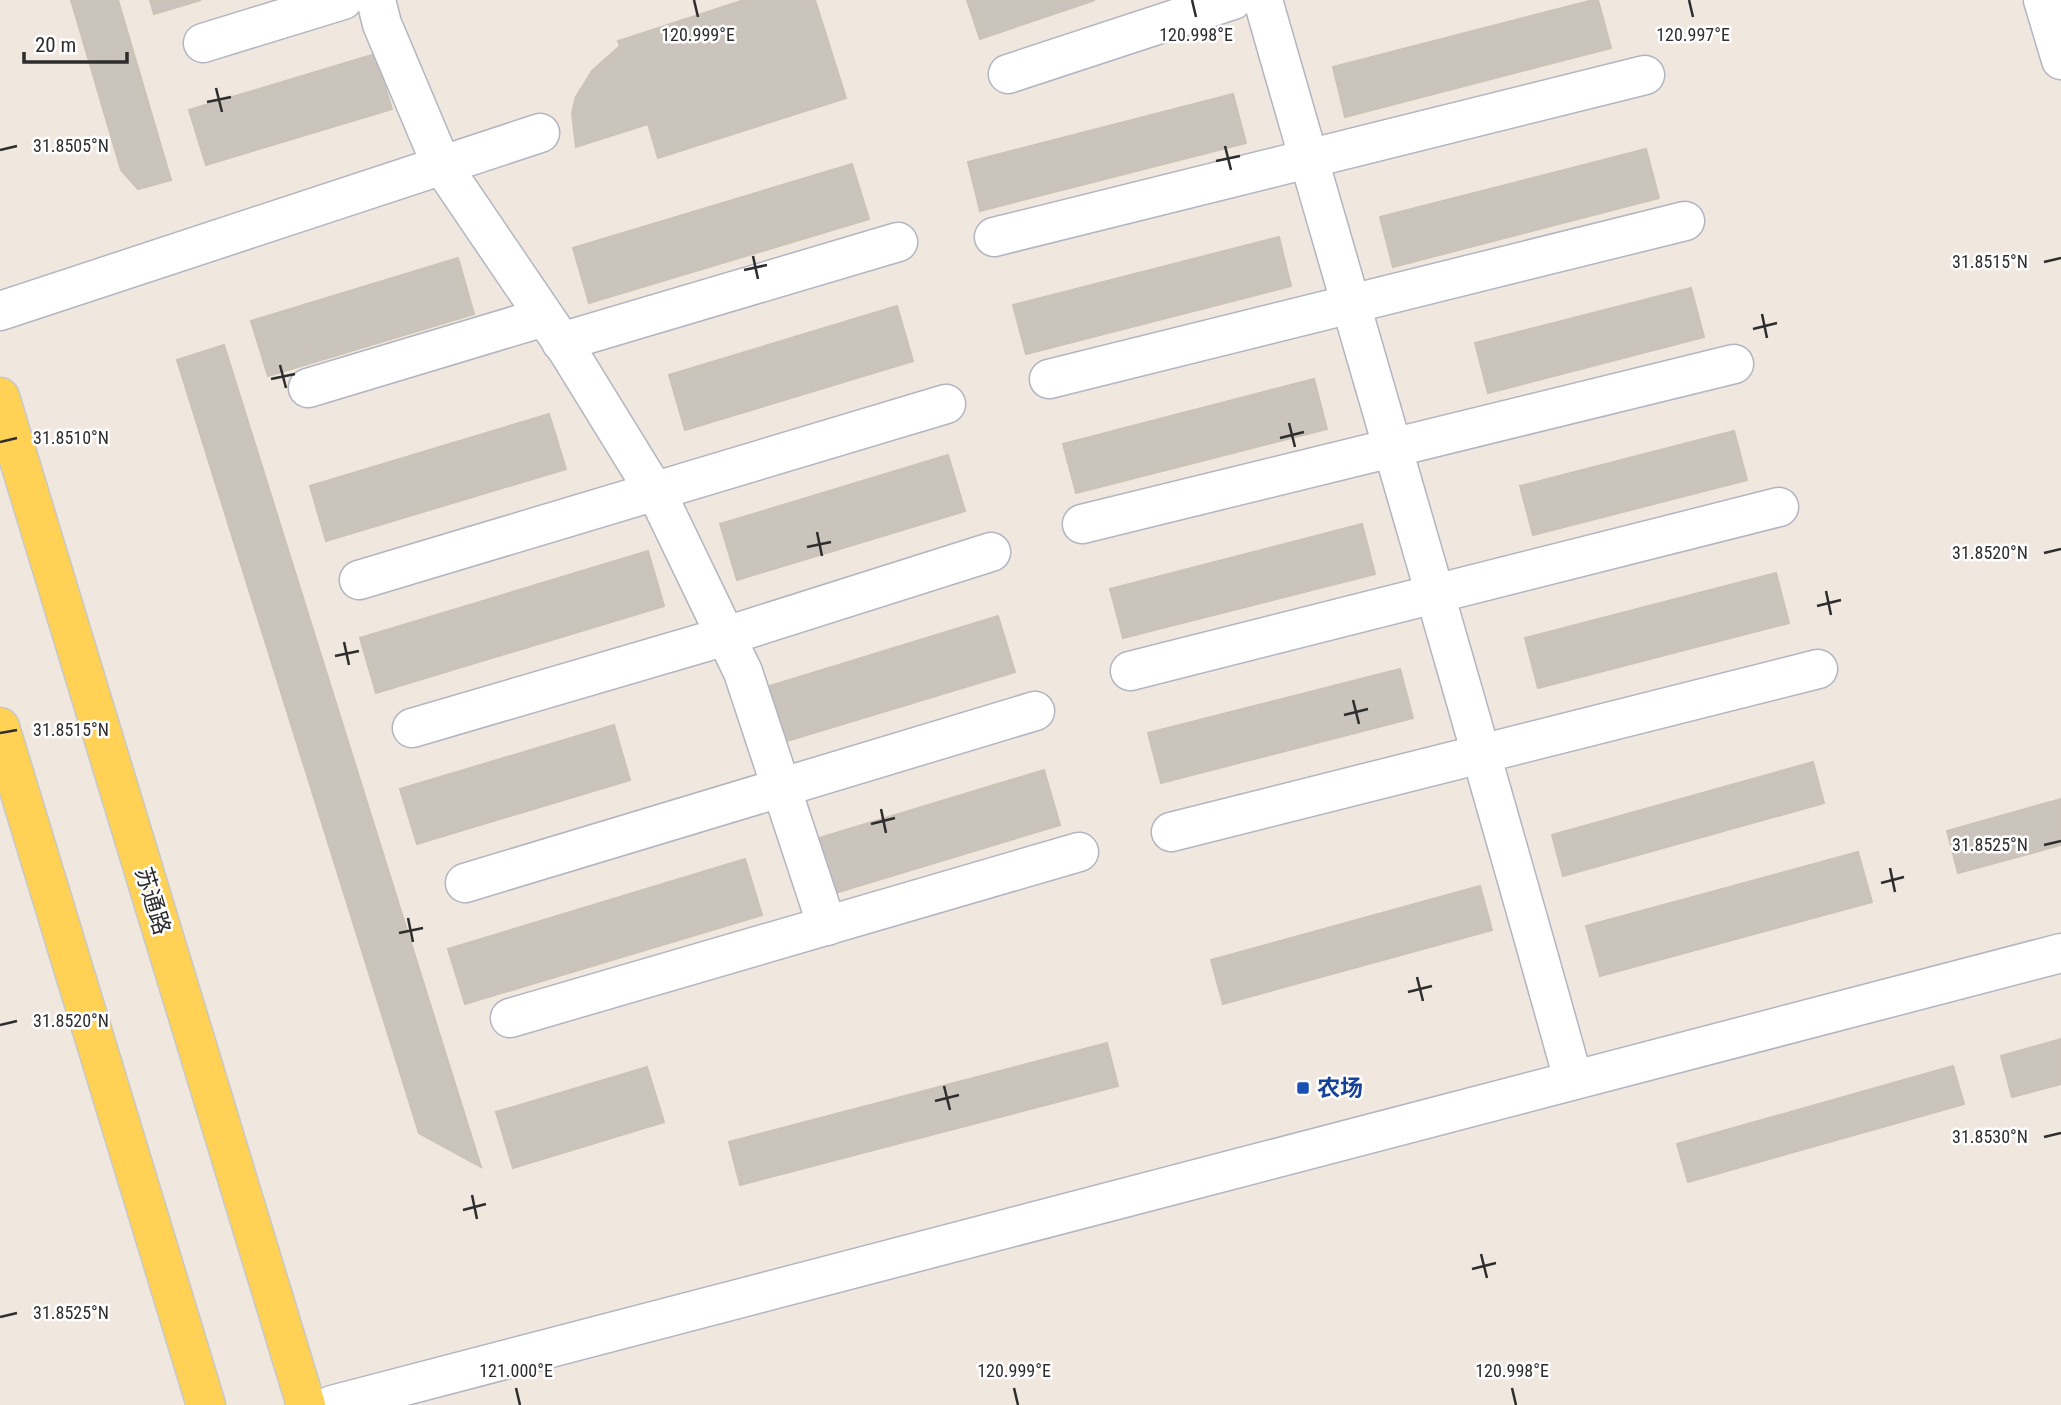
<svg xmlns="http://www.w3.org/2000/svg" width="2061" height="1405" font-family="'Roboto Condensed','Noto Sans SC',sans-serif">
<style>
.building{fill:#cbc4bd;stroke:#ccc3b7;stroke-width:2}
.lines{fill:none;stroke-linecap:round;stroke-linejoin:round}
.minor-casing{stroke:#b2b5c2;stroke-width:41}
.major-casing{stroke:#c8c8c8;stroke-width:41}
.minor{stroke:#fff;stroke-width:38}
.major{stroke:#ffd154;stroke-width:38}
.ticks{fill:none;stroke:#2d2d2d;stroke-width:2.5}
.transit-dot{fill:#1a4fb4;stroke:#fff;stroke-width:2.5}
.labels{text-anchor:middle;stroke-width:5;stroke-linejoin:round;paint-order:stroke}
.street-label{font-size:23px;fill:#2d2d2d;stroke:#fff}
.transit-label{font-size:23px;font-weight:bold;fill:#164399;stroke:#fff;text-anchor:start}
.ticks-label{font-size:18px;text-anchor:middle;fill:#2d2d2d;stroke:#fff;stroke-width:5;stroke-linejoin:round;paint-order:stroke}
</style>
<rect width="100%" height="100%" fill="#f0e7de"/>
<g class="building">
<polygon points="71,0 118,0 171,180 138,189 121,170"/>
<polygon points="150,0 201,0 154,14"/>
<polygon points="744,0 815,0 846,98 658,158 648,124 576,147 572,113 576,97 592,71 620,46 618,41"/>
<polygon points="967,0 1095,0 980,39"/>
<polygon points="1593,0 1598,0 1611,48 1345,117 1333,67"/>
<polygon points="375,54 392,109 206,165 189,110"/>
<polygon points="1233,94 1246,143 980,211 968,162"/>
<polygon points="1646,149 1659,198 1393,267 1380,217"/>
<polygon points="852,164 869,219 589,303 573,248"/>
<polygon points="1279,237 1291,286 1026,354 1013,305"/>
<polygon points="458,258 474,314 268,376 251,321"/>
<polygon points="1691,288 1704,337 1488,393 1475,343"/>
<polygon points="897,306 913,361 685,430 669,375"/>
<polygon points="224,345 481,1167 419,1133 177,360"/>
<polygon points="1314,379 1327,429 1076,493 1063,444"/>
<polygon points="549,414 566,469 326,541 310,486"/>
<polygon points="1734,431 1747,480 1533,535 1520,486"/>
<polygon points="948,455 965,511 737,580 720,524"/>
<polygon points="1362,524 1375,574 1123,638 1110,589"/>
<polygon points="648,551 664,606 376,693 360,638"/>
<polygon points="1776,573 1789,623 1538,688 1525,638"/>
<polygon points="998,616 1015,672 787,741 770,686"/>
<polygon points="1400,669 1413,718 1161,783 1148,733"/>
<polygon points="614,725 630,780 417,844 400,789"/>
<polygon points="1813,762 1824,803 1563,876 1552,835"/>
<polygon points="1044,770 1060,825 832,894 816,839"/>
<polygon points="2061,799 2061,845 1958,873 1947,831"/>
<polygon points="1858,852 1872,902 1600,976 1586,926"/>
<polygon points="745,859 762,915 465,1004 448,949"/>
<polygon points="1480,886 1492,930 1223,1004 1211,960"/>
<polygon points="2061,1039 2061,1084 2012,1097 2001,1056"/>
<polygon points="1107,1043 1118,1086 740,1185 729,1142"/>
<polygon points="1953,1066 1964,1104 1688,1182 1677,1144"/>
<polygon points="647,1067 664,1122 513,1168 496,1112"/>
</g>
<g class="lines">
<g class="minor-casing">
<g id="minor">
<polyline points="376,0 382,24 441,164 568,351 661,502 743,672 827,926"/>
<path d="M1263,0c103,360 210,718 310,1079"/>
<polyline points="2043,0 2061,60"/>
<polyline points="203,43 343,0"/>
<polyline points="1008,74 1233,0"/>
<polyline points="994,237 1645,75"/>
<polyline points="0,311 540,133"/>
<polyline points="561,342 898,242"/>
<polyline points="1049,379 1685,221"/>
<polyline points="308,388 544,317"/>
<polyline points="1082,524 1734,364"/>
<polyline points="359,580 946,404"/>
<polyline points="1130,671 1779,507"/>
<polyline points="412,728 726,636 991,552"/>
<polyline points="1171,832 1818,669"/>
<polyline points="465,883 1035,711"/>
<polyline points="510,1018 1079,852"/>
<polyline points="332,1405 2061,953"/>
</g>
</g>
<g class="major-casing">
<g id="major">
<polyline points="0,397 306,1405"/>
<polyline points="0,727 206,1405"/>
</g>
</g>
<use href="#minor" class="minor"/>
<use href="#major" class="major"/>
</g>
<path class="ticks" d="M694,0l4,17M1192,0l4,17M1689,0l4,17M216,88l6,24M207,102l24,-5M1225,146l6,24M0,150l17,-4M1216,161l24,-5M753,256l5,23M2044,262l17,-4M744,270l23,-5M1762,314l5,24M1753,329l24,-6M280,365l6,23M271,379l24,-5M1289,423l6,24M1280,438l24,-6M0,442l17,-4M817,532l5,24M807,547l24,-5M2044,553l17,-4M1826,591l5,24M1817,606l24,-6M344,642l5,23M335,656l24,-5M1353,700l6,24M1344,715l24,-6M0,733l17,-3M881,809l5,24M871,824l24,-6M2044,845l17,-4M1890,868l5,24M1881,883l23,-6M408,918l5,24M399,933l24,-5M1417,977l6,24M1408,992l24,-6M0,1025l17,-4M944,1086l6,24M935,1101l24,-6M2044,1137l17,-4M472,1195l5,24M463,1210l23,-6M1481,1254l6,24M1472,1269l24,-6M0,1317l17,-4M516,1388l4,17M1014,1388l4,17M1512,1388l4,17"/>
<rect class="transit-dot" x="1296" y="1081" width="14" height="14" rx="3.5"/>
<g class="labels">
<g class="street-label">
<text transform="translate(153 901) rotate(73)" y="8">苏通路</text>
</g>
<g class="transit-label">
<text x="1317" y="1096">农场</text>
</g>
</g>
<g class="ticks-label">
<text x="698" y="41">120.999°E</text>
<text x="1196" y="41">120.998°E</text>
<text x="1693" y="41">120.997°E</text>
<text x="71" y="152">31.8505°N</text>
<text x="1990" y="268">31.8515°N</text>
<text x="71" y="444">31.8510°N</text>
<text x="1990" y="559">31.8520°N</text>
<text x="71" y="736">31.8515°N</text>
<text x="1990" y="851">31.8525°N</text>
<text x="71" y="1027">31.8520°N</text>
<text x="1990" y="1143">31.8530°N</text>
<text x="71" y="1319">31.8525°N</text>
<text x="516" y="1377">121.000°E</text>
<text x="1014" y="1377">120.999°E</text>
<text x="1512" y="1377">120.998°E</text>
</g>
<path d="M24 52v10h103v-10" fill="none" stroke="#2d2d2d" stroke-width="3.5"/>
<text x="35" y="52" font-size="21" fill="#2d2d2d" stroke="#ffffff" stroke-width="5" paint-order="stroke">20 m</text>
</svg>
